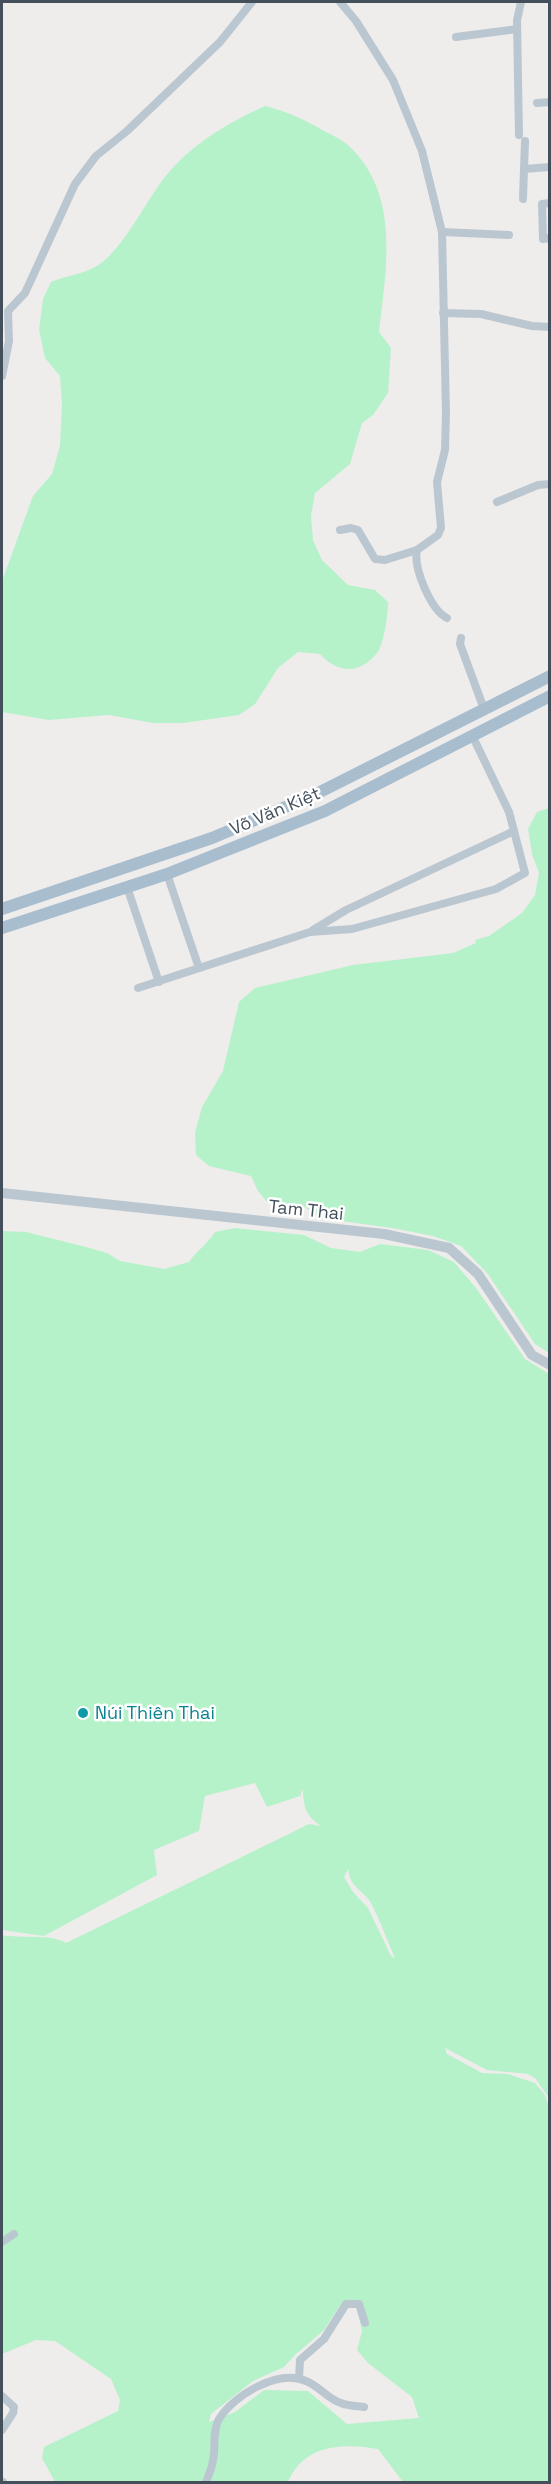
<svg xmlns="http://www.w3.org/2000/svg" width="551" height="2484" font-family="'Space Grotesk',sans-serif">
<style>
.green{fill:#b5f2ca;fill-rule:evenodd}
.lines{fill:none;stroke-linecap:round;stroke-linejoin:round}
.minor{stroke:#bbc7d0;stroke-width:8}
.tertiary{stroke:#bbc7d0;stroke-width:10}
.primary{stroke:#a8bdce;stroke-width:12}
.culture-dot{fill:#0f9aa8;stroke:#fff;stroke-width:2}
.labels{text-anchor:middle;stroke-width:5;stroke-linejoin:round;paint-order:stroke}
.street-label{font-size:18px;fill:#43505b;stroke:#fff}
.culture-label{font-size:18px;fill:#0d838f;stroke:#fff;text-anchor:start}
</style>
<rect width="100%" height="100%" fill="#efecec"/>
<g class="green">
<path d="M265,106c23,6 39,13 59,25 8,4 17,8 24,14 53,49 38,123 31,187l12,16 -3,45 -15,22 -11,8 -12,41 -35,29 -4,23 2,24 9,20 26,25 27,5 13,12c0,12 -4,42 -11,51 -17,22 -40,20 -57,1l-22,-2 -20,16 -23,36 -16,11 -56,8h-30l-44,-8 -60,5 -47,-8v-131l31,-85 19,-22 8,-28 2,-43 -2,-27 -15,-18 -6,-28 4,-31 8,-17c14,-6 32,-8 44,-15 27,-15 50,-65 70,-90 26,-33 63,-54 100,-71z"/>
<polygon points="549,808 550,808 549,1353 535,1344 487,1273 461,1246 433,1236 392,1228 319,1218 305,1207 268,1203 258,1191 251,1176 209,1166 196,1155 195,1133 202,1107 223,1071 239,1002 255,988 353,965 453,953 476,943 475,940 489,936 522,913 535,895 539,873 532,854 528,829 537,812"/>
<path d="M235,1228l69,7 27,13 29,4 20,-8 48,6 26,12 22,26 49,71 24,15v724l-14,-20 -7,-4 -41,-4 -42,-22 2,6 35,19 26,1 27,9 10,12 4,12v375h-146l-25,-33c-35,-6 -74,-5 -90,33h-233l-13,-24 2,-11 74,-36 2,-11 -9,-21 -56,-38 -19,-1 -34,14v-419c19,4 48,-2 64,8l243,-119 12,2c-15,-10 -18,-20 -18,-37l-3,7 -33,11 -12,-24 -50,13 -6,35 -45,19 3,25 -113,61 -42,-6v-699l24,1 60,15 21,6 13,8 44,8 25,-7c8,-12 19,-18 26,-30zM348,1869c3,19 11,18 21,31 6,8 21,47 26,58l-4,-2 -23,-48 -15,-16 -9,-15zM340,2305l17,2 5,24 -5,19 11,13 44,34 7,21 -72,6 -39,-33 -44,-1 -29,22 -26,10 2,-8 42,-33 31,-14 11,-12 29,-25z"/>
</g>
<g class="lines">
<g class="minor">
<path d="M340,2l16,19 37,59 29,71 20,81 4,181 -1,37 -8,32 4,46 -3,7 -21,15c-4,18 14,60 30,68"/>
<polyline points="456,37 517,29"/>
<polyline points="537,103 550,102"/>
<polyline points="519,135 517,20 521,2"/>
<polyline points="525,141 524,169 550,167"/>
<polyline points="523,199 524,169"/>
<polyline points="550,203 542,204 543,239 550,238"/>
<polyline points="442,232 509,235"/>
<polyline points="443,313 481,314 532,326 550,327"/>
<polyline points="2,376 9,341 8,311 25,293 75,184 96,156 127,131 220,42 252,2"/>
<polyline points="497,502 538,485 550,484"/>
<polyline points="340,530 351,528 358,530 375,559 385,560 417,550"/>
<polyline points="461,638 460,644 484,709"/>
<polyline points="167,874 199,968"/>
<polyline points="127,887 159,982"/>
<polyline points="313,930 346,910 514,831"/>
<polyline points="138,988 310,932 352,929 496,889 525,873 509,812 472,735"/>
<polyline points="2,2242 14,2234"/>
<polyline points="299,2379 300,2360 324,2339 346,2304 359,2304 365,2323"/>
<polyline points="2,2396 14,2407 13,2413 2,2430"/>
<polyline points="2,2482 3,2482"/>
<path d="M206,2482c3,-7 6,-14 7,-22 3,-12 -1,-29 6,-41 15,-24 59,-50 87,-38 13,5 22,18 35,22 7,3 16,3 23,4"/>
</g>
<polyline class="tertiary" points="2,1193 384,1234 449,1248 478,1274 532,1355 550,1365"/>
<g class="primary">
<polyline points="2,909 212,838 316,794 550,676"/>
<polyline points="2,928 167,874 325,811 550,696"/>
</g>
</g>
<circle class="culture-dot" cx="83" cy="1713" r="6"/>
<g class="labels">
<g class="street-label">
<text transform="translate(275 811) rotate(-23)" y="6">Võ Văn Kiệt</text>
<text transform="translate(306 1210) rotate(6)" y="6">Tam Thai</text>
</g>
<g class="culture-label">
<text x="95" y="1719">Núi Thiên Thai</text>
</g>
</g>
<rect width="551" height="2484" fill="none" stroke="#43505b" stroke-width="6"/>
</svg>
